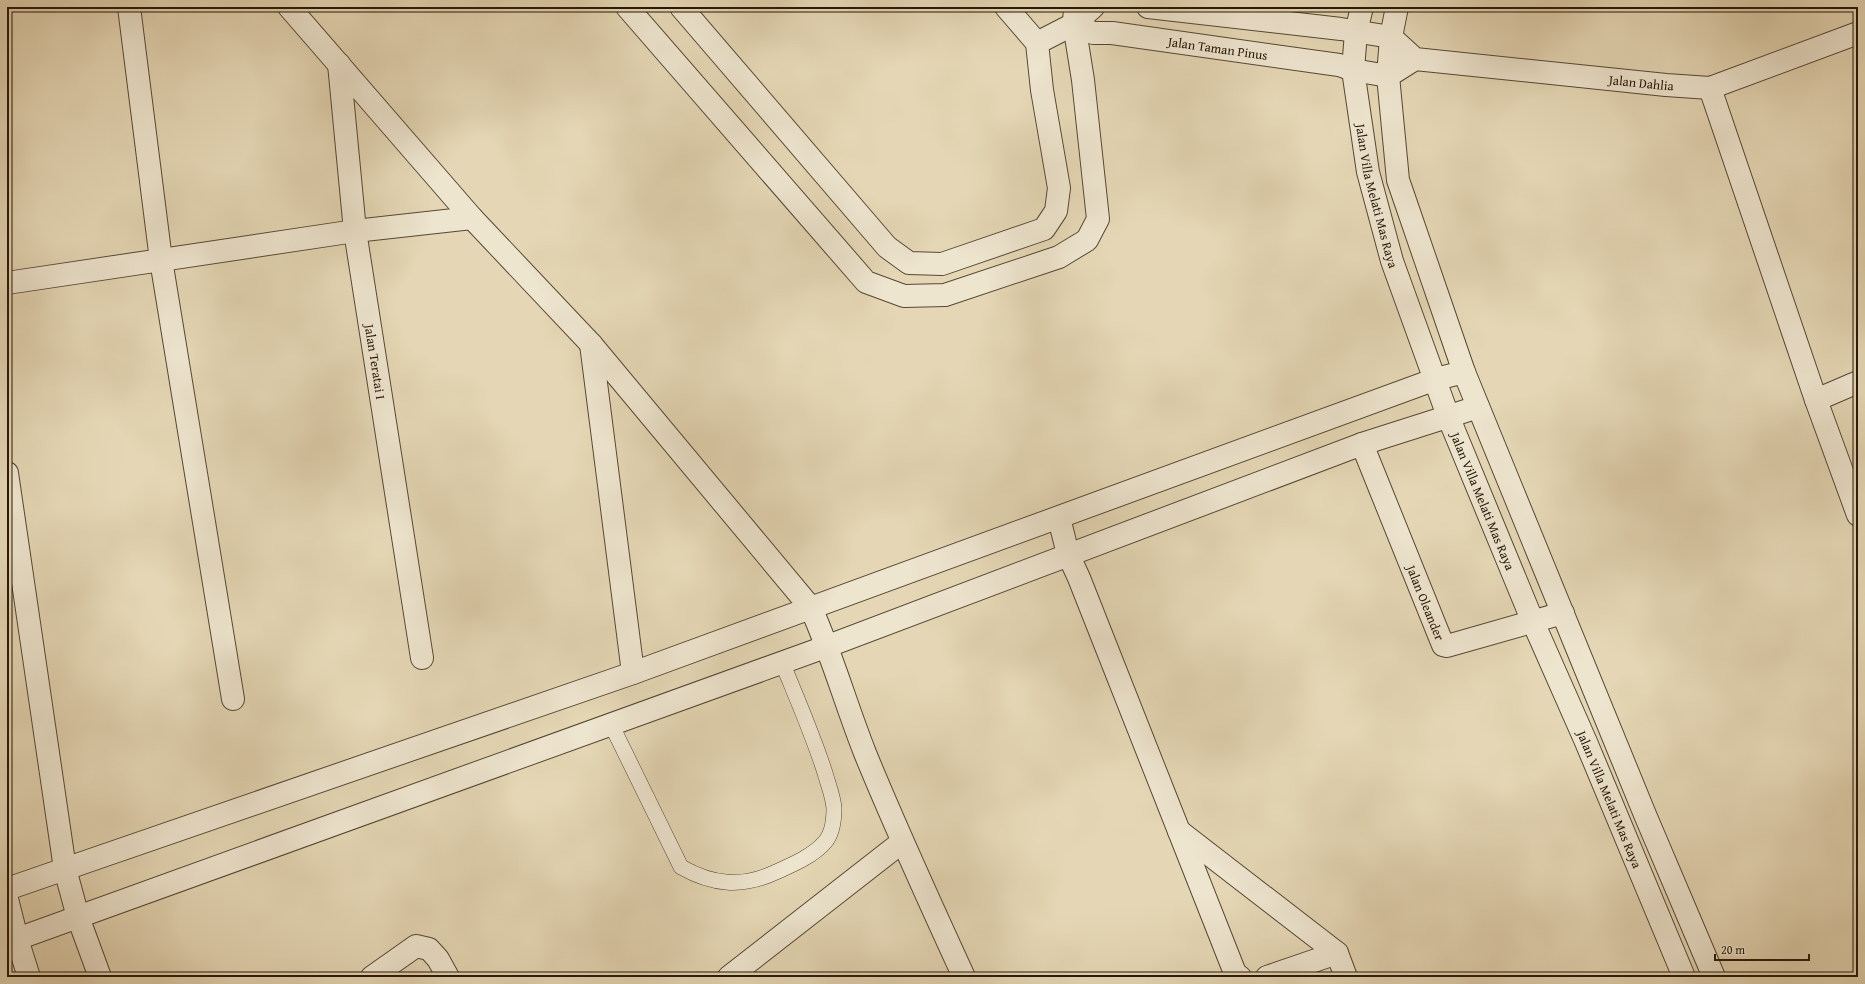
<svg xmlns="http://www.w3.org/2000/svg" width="1865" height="984" font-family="'Gentium Book Plus',serif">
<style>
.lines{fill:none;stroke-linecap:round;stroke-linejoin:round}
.service-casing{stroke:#564834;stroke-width:16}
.minor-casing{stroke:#564834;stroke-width:24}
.tertiary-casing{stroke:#564834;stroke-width:24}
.service{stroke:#eee5cf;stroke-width:15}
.minor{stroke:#eee5cf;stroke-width:22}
.tertiary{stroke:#eee5cf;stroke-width:22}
.labels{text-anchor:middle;stroke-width:3;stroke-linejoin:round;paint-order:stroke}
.street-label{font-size:13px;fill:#271809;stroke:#eee5cf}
</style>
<rect width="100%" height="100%" fill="#e5d7b5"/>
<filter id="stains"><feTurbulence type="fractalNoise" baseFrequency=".005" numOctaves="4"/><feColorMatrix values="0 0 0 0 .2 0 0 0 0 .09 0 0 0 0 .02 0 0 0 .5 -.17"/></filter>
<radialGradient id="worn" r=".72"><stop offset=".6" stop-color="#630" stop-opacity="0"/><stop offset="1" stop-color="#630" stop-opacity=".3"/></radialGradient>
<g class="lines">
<g class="service-casing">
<path id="service" d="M611,724l70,143c32,18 61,21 95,5 16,-7 37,-16 49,-30 7,-8 9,-23 9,-34 -1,-12 -6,-24 -9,-35 -12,-38 -28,-74 -43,-111"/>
</g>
<g class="minor-casing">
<g id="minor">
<polyline points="129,7 161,260 233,699"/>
<path d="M289,7l183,211 119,126 220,264c21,47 35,97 54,145 31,76 65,150 99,224"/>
<polyline points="627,7 866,282 904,296 945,295 1059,257 1087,240 1098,219 1083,80 1074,24 1075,7"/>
<polyline points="681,7 887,247 909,263 942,264 1044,229 1056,211 1059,188 1042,90 1037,43 1006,7"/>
<path id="s1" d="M1148,7l193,22 50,8 24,22 251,26 44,3 148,-55"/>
<path id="s2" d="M1074,24l19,9h19l227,32 14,5 35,6 27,-17"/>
<polyline points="1037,43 1074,24 1093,7"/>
<path id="s3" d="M339,64l16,167 67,427"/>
<polyline points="1710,88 1816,400 1858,515"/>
<polyline points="7,283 355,231 472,218"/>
<polyline points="591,344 633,673"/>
<polyline points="1816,400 1858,382"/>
<path id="s4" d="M1362,444l81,201 4,1 116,-33"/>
<polyline points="7,473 65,869 78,917 100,977"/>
<polyline points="1059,518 1068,554 1079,578 1235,973 1240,977"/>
<polyline points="1179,831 1337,953 1346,977"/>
<polyline points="7,889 633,673 1436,379 1464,372"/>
<polyline points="7,899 17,939 29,977"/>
<polyline points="17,939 828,646 1362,444 1478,407"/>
<polyline points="372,977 416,946 429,949 438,959 448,977"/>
<polyline points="729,977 902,842"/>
<polyline points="1267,977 1337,953"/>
</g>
</g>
<g class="tertiary-casing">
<g id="tertiary">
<path id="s5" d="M1362,7l-6,25 -3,38 15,102 24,89 56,155 85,206 53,120 98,235"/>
<polyline points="1397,7 1391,37 1388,76 1398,180 1464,372 1646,817 1714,977"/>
</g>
</g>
<use href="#service" class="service"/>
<use href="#minor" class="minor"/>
<use href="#tertiary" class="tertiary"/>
</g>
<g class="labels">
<g class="street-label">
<text dy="5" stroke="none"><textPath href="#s2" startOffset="147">Jalan Taman Pinus</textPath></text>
<text dy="5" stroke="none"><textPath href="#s1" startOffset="505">Jalan Dahlia</textPath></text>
<text dy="5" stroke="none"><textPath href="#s5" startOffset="192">Jalan Villa Melati Mas Raya</textPath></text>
<text dy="5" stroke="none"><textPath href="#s3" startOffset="300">Jalan Teratai I</textPath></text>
<text dy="5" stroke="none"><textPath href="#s5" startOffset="516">Jalan Villa Melati Mas Raya</textPath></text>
<text dy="5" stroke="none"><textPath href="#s4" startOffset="171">Jalan Oleander</textPath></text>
<text dy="5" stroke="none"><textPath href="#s5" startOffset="840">Jalan Villa Melati Mas Raya</textPath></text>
</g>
</g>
<rect width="1865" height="984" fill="none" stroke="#e5d7b5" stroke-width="24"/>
<rect x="8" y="8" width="1849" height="968" fill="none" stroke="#271809" stroke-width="2"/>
<rect x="12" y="12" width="1841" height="960" fill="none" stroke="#271809"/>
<path d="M1715 954v6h94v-6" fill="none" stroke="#271809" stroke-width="2"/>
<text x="1721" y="954" font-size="12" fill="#271809" stroke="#eee5cf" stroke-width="3" paint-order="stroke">20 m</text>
<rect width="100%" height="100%" filter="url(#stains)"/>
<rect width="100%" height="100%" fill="url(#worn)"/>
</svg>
